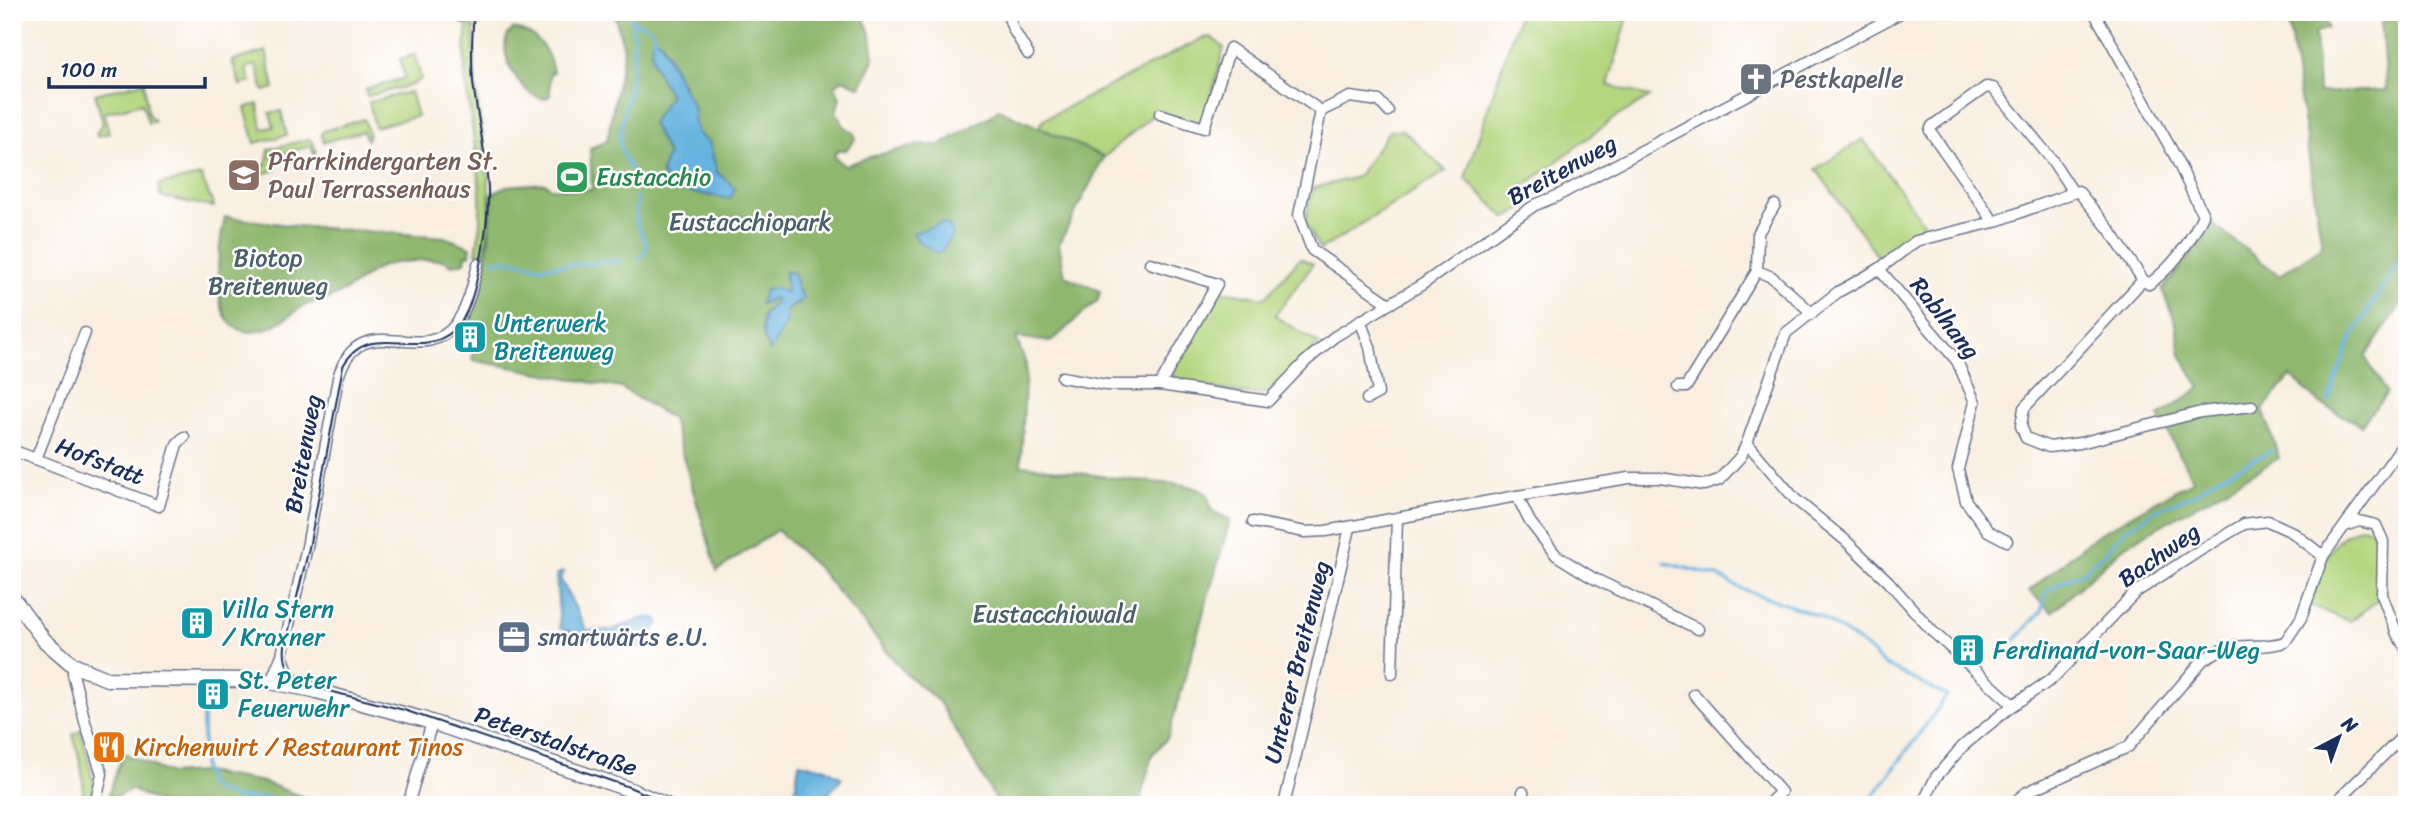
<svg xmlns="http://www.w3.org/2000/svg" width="2419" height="817" font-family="Sriracha,sans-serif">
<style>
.green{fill:#b4d67f;stroke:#68826e;stroke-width:2}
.forest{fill:#8fb76e;stroke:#557366;stroke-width:2;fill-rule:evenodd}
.water{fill:#67b4e0;stroke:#41729f;stroke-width:2}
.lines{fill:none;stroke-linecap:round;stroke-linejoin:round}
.stream{stroke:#67b4e0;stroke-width:3.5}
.minor-casing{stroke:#69728b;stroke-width:13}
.tertiary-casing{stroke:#69728b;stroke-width:17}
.minor{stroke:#fff;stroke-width:10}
.tertiary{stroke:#fff;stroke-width:14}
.tram{stroke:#1b2f5e;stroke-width:2}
.labels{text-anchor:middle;stroke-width:5;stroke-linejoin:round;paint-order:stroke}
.worship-label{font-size:24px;fill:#5b616d;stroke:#fff;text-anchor:start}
.education-label{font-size:24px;fill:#785e54;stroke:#fff;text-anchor:start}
.street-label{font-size:24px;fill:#1b2f5e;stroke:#fff}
.leisure-label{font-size:24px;fill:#27864d;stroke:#fff;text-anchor:start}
.park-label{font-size:24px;fill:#496168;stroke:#fff}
.culture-label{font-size:24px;fill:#0d838f;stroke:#fff;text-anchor:start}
.service-label{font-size:24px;fill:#4e5e75;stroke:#fff;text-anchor:start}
.food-label{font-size:24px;fill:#c56008;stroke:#fff;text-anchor:start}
</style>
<rect width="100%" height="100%" fill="#fff"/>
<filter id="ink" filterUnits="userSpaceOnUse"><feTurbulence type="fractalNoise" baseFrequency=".0143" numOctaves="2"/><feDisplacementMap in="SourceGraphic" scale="14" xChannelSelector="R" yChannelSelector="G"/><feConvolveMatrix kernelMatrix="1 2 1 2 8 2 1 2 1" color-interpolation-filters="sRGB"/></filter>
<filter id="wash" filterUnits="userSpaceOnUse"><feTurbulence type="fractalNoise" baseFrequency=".00686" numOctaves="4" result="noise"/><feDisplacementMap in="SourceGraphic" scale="28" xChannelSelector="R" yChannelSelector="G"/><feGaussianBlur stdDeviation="1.57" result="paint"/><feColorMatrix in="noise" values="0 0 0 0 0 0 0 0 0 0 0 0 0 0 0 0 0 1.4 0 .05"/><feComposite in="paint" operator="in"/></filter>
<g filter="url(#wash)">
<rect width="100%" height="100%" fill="#f9eedf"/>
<g class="green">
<polygon points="1520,12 1600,12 1628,17 1608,85 1650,97 1613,119 1520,189 1522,209 1506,218 1465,178"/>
<path d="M467,23l7,4c0,20 0,40 2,60 6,55 22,112 8,167l-8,-1c13,-64 -6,-118 -11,-181 -1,-16 1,-33 2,-49z"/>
<polygon points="1211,37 1224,48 1205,118 1199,124 1155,113 1104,157 1039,127 1044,119 1203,38"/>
<polygon points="266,51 274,88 264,91 256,65 246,68 251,82 240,85 232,61"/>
<polygon points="415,55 421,79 412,85 367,96 366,89 405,78 400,59"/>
<polygon points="144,82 148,114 154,121 148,123 142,103 104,113 109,133 97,136 96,133 103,123 95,94"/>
<polygon points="410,92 417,116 375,127 369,102"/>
<polygon points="258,104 262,129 274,127 270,113 281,111 287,135 255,143 245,108"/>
<polygon points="364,119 369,135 367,140 363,131 324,142 321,135 323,131"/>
<polygon points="1403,130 1446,171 1320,250 1305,223 1313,188 1357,177 1389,131"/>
<polygon points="309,139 313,142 316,151 314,155 311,146 272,156 276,170 253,176 252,171 266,165 269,149"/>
<polygon points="1863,139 1929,231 1915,235 1880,260 1816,169"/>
<polygon points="201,176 214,207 161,197 158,185"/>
<polygon points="1300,258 1313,264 1275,316 1319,344 1270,393 1245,394 1174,382 1171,372 1221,291 1265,298"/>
<path d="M2362,527l11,4c11,17 2,48 5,69l-28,21 -40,-15c12,-34 14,-67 52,-79z"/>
<path d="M81,730l13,54 -4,21 -8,-1c4,-24 -2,-46 -9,-69z"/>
</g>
<g class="forest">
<path d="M614,12h247l10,23 3,25 -14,27 -17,-8 -8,7 5,12 -4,14 8,14 9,6 3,6 -10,12h-8l-4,6 11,10 21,-8 52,-13h22l52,-30 6,-6 106,48 -45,87 6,32 35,15 -2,9 -47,42 -35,-5 10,28 -5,100c43,5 86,13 129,17 21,2 39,0 57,12l5,17 18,9 -62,217 -16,18 -13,50h-140l-60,-103 -35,-30 -86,-104 -41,-38 -60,41 -45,-152 -51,-31 -149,-28 6,-29 -11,-5c19,-40 23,-88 25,-132l14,-8 39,-3 6,5 41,2 -2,-42 17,-7 17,-92zM661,41l34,71 -2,7 6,16 10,7 8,30 17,16 -73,-16 7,-17 -6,-14 8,-46 -17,-31zM785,272l9,1 6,31 -38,16 2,-7 12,-10 -2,-5 -14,5 27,-10z"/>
<polygon points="2287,12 2325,12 2328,28 2315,33 2318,93 2386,90 2381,22 2407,15 2407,45 2401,47 2407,115 2407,296 2365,357 2387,393 2361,425 2319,403 2291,376 2263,409 2279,458 2125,546 2052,612 2029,591 2094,537 2193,480 2159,416 2200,388 2181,355 2176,323 2162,290 2196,248 2211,223 2279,275 2322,246"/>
<path d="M513,29c24,3 36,21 40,43l-3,1v23c-20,15 -62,-48 -37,-67z"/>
<path d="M225,217l71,9 148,11 27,10 -1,8 -4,-1 -1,8 -13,3c-2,-1 -7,-4 -9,-5 -7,-2 -51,3 -58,5 -15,6 -27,19 -41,26 -7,4 -17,9 -25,11 -5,1 -10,1 -15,4 -12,7 -22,17 -36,22 -65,24 -51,-77 -43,-111z"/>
<polygon points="124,753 170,774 204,772 263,782 306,798 307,805 163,805 131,789 110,800 109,805 105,805 118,767"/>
</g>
<g class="water">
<path d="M653,37l7,4 32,64 3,7 -2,7 6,16 10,7 8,30 18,16 -5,11 -60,-10 -9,-17 7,-17 -16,-32 18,-28c-10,-18 -24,-37 -17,-58z"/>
<polygon points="942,223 949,225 953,235 939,254 919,242 913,233"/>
<path d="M785,272l9,1 4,17 6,9 -18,11 1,12 -17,29c-6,-8 -10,-26 -6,-36 2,-5 8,-9 12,-13l-2,-4 -14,6 5,-14 11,-2 11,5z"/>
<polygon points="564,572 560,578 587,631 612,630 644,618 656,618 659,622 645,649 591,639 560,628 556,574"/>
<polygon points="799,763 826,768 842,778 828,794 821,794 811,805 793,805"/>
</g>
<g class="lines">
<g class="stream">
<path d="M631,12c5,30 2,64 -5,93 -3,14 -7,24 -6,38 1,13 11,28 20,39"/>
<polyline points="632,22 644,25"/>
<polyline points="649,27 653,31 654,40"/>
<path d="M637,196c0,8 -2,20 0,28 5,16 17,20 2,35"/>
<polyline points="494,260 518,261 539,267 621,261"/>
<polyline points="2328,402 2350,341 2407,247"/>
<polyline points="1665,563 1718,576 1740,588 1819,616 1861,643 1885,665 1947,696 1867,805"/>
<polyline points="2015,640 2041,612 2047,591 2066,579 2082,573 2107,551 2125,530 2156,510 2197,493 2209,482 2271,451"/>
<polyline points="203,695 203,769 209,787 235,798 270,798 281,805"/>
</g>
</g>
</g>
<g filter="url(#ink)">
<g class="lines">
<g class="minor-casing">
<g id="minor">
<polyline points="1007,12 1013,29 1028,54"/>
<polyline points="460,15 461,12"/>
<polyline points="1321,111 1350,97 1379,101 1388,111"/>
<polyline points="1160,114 1204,128 1230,48 1321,111 1299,215 1312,250 1388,303"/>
<polyline points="1775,205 1758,233 1757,271 1772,277 1812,313"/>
<polyline points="1994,222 1930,131 1932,126 1986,87 1993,88 2052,160 2073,192"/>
<polyline points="1150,263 1217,284 1160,385"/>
<polyline points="1879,269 1957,361 1975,402 1958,469 1966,501 1988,531 2007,541"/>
<polyline points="2143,280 2024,408 2021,426 2026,438 2049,447 2080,443 2201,412 2252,406"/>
<polyline points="1360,320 1370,347 1378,393 1367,399"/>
<polyline points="1062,377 1106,385 1160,385 1268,401 1305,362 1334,337 1423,284 1535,205 1557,196 1902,12"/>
<polyline points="1678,387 1686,387 1757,271"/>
<polyline points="1747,443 1795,499 1845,540 1888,581 1932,631 2013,705"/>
<polyline points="12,450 159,506 177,444 184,437"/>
<polyline points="36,459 85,333"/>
<polyline points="1517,496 1530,522 1556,555 1591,577 1698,629"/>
<path d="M1253,522l52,10 21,-1 191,-35 112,-18h31l44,7 15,-5 22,-24 6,-13 39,-110 52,-41 41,-23 37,-28 78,-19 84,-31 31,38 34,51 6,4c25,-18 41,-41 54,-69l-28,-59 -81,-144"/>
<polyline points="2345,526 2359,521 2376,525 2383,541 2382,595 2397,634 2407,650"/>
<polyline points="282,655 289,674 302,687"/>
<polyline points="73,665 73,674 85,722 102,774 95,805"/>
<polyline points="1392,674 1397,519"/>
<path d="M271,681l11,-26 25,-108 31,-169c21,-73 83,-10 117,-53 13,-17 18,-40 23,-61"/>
<polyline points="1694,694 1781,792 1767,805"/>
<polyline points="1523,792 1526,805"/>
<polyline points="408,805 432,722"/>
<polyline points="1284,805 1350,528"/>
<polyline points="1922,805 1936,777 1963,746 2013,705 2052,679 2136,592 2199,551 2244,524 2268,521 2292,532 2323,556"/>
<path d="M2011,805l16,-13 101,-45 75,-87c32,-23 49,-8 82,-18l16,-24 22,-62 84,-117"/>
<polyline points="2333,805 2407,732"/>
</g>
</g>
<g class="tertiary-casing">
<polyline id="tertiary" points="12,597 44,640 73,665 107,679 258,680 309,689 422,719 628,789 666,805"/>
</g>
<use href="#minor" class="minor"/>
<use href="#tertiary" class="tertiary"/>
<path class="tram" d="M474,12c-2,23 -3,47 -1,70 4,35 13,70 15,106 1,32 -5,64 -12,95 -4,16 -10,37 -23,48 -36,31 -83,-13 -110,35l-34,182 -24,98c-2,17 5,31 20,39l99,25 225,77 43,18"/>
</g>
</g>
<defs>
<g id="church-square" transform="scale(1.75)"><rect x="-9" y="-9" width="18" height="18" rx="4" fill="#6b7280" stroke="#fff"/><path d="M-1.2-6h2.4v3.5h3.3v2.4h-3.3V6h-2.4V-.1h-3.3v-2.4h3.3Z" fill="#fff"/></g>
<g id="school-square" transform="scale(1.75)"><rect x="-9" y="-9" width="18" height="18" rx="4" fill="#8d6e63" stroke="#fff"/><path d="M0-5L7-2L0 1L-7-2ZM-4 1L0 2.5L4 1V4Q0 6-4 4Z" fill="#fff"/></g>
<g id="stadium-square" transform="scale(1.75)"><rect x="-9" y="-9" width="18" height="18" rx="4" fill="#2e9e5b" stroke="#fff"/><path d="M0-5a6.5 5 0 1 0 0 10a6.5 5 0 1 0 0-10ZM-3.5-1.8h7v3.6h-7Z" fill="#fff"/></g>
<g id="building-square" transform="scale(1.75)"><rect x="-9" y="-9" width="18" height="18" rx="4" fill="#0f9aa8" stroke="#fff"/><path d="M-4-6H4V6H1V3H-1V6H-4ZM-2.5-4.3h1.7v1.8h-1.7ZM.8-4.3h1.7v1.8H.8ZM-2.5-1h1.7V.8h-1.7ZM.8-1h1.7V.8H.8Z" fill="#fff"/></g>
<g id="office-square" transform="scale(1.75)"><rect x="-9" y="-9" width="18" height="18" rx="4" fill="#5c6f8a" stroke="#fff"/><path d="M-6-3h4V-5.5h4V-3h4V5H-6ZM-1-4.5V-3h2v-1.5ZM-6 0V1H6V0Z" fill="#fff"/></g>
<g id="restaurant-square" transform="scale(1.75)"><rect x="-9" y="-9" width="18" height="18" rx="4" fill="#e8710a" stroke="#fff"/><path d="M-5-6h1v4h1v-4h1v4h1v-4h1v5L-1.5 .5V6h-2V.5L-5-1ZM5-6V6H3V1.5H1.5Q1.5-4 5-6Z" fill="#fff"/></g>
</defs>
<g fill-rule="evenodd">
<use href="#church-square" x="1756" y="79"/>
<use href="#school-square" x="244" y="175"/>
<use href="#stadium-square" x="572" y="177"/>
<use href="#building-square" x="470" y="337"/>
<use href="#building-square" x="197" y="623"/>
<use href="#office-square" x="514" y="637"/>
<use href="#building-square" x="1968" y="650"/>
<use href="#building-square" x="213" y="694"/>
<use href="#restaurant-square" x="109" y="747"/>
</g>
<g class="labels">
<g class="worship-label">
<text x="1780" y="87">Pestkapelle</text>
</g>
<g class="education-label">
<text x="268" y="169">Pfarrkindergarten St.<tspan x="268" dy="28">Paul Terrassenhaus</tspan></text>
</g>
<g class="street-label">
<text transform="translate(1562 170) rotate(-29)" y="8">Breitenweg</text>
<text transform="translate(1945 318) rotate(52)" y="8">Rablhang</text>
<text transform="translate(303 454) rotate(-80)" y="8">Breitenweg</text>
<text transform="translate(100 461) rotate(21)" y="8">Hofstatt</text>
<text transform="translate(2159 555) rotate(-35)" y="8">Bachweg</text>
<text transform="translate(1297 662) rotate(-76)" y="8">Unterer Breitenweg</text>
<text transform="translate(556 741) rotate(19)" y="8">Peterstalstraße</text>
</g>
<g class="leisure-label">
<text x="596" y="185">Eustacchio</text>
</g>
<g class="park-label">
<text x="750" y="230">Eustacchiopark</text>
<text x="268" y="266">Biotop<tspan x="268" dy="28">Breitenweg</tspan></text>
<text x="1054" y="622">Eustacchiowald</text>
</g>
<g class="culture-label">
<text x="494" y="331">Unterwerk<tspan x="494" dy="28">Breitenweg</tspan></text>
<text x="222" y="617">Villa Stern<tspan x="222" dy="28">/ Kraxner</tspan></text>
<text x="1993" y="658">Ferdinand-von-Saar-Weg</text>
<text x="238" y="688">St. Peter<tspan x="238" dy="28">Feuerwehr</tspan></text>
</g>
<g class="service-label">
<text x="538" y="645">smartwärts e.U.</text>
</g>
<g class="food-label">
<text x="134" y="755">Kirchenwirt / Restaurant Tinos</text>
</g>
</g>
<rect width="2419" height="817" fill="none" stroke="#fff" stroke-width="42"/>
<g transform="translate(2339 737) rotate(41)" stroke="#ffffff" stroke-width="5" paint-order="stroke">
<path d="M0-5L12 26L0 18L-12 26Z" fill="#1b2f5e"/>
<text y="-10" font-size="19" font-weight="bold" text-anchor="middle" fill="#1b2f5e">N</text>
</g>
<path d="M49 77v10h156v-10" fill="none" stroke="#1b2f5e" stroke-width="3.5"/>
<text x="60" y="77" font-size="21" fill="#1b2f5e" stroke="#ffffff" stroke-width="5" paint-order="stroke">100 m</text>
</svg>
